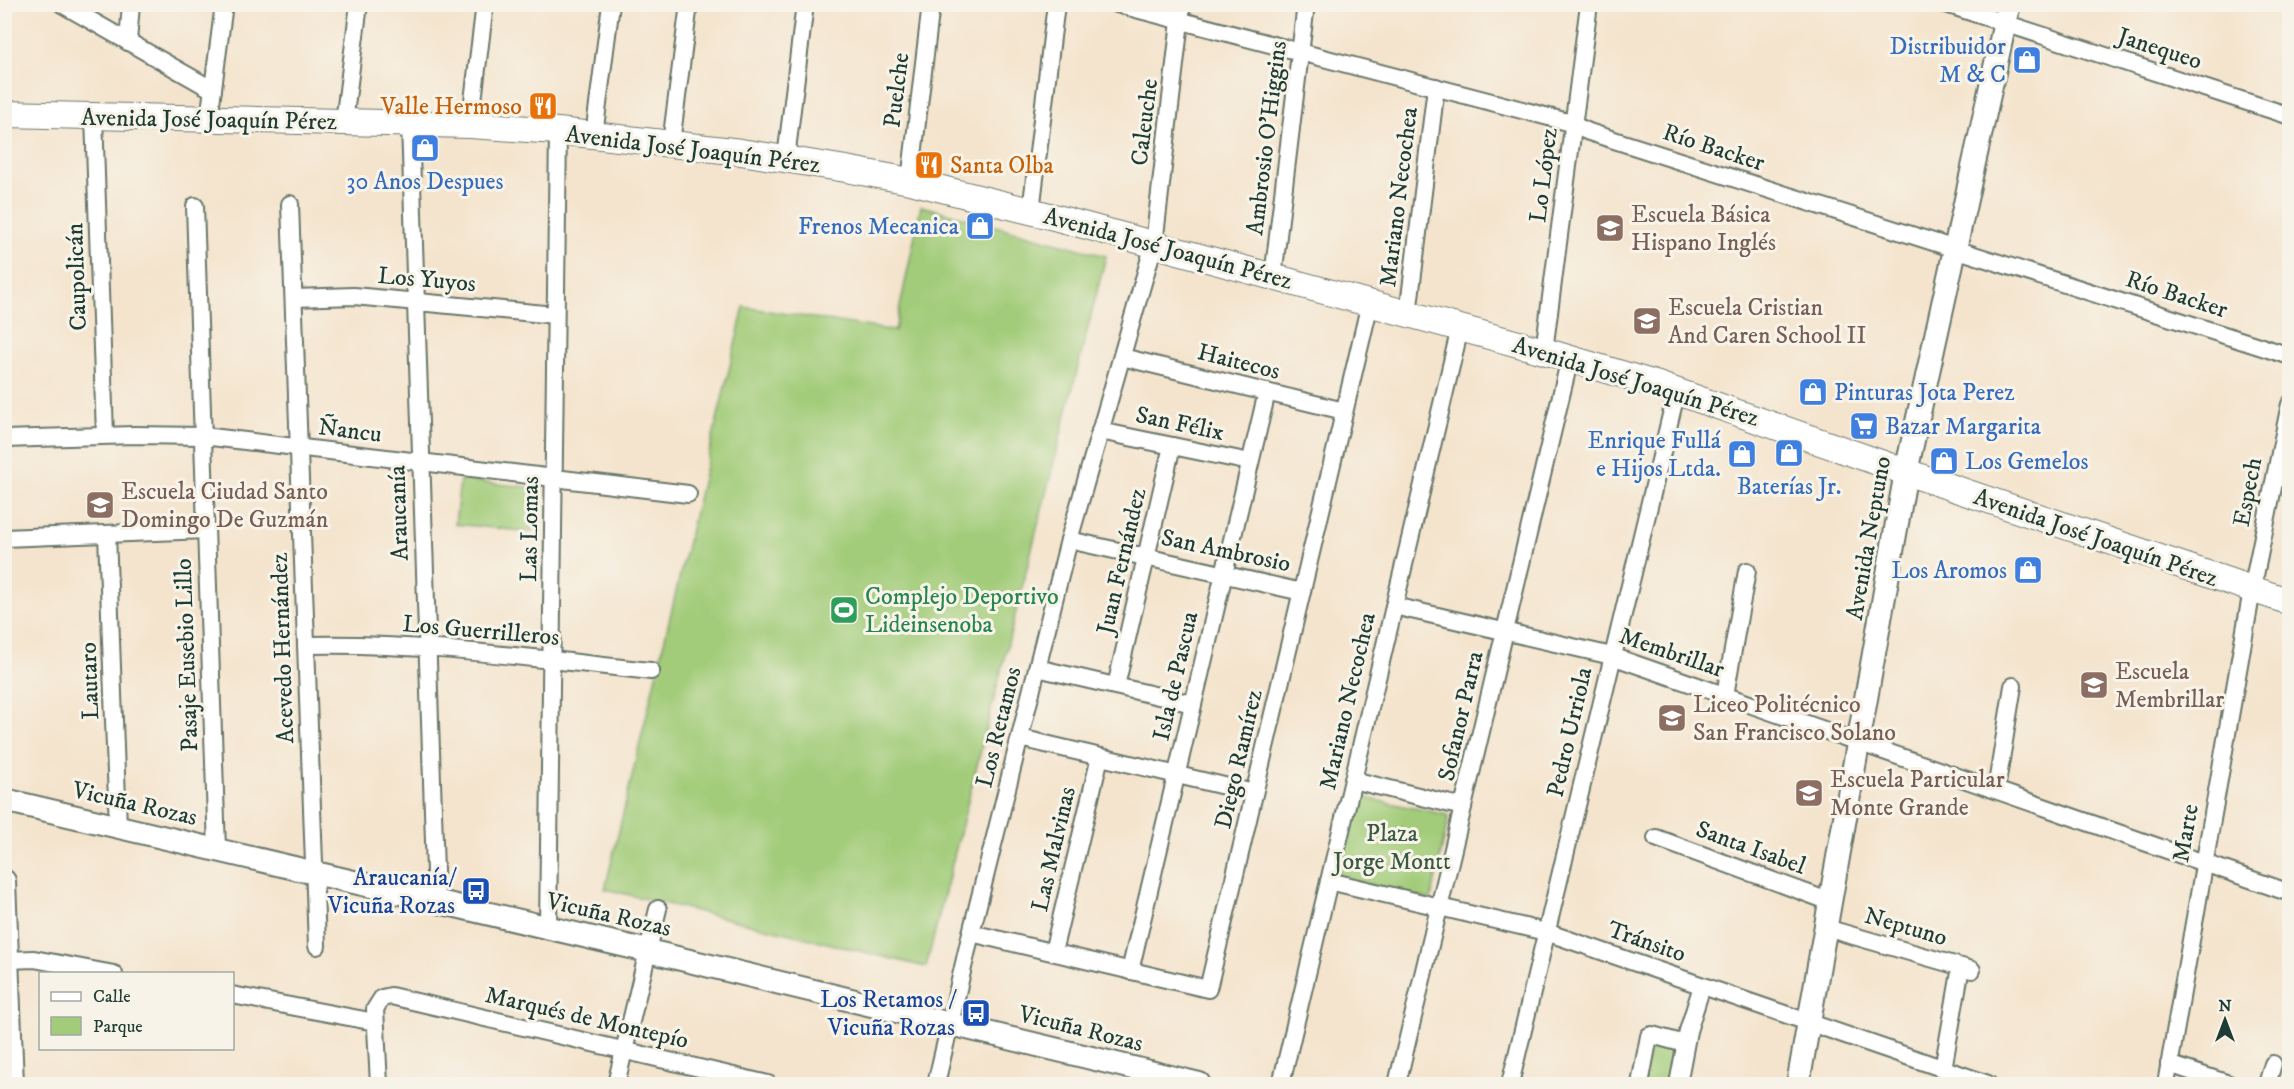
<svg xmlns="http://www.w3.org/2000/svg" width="2294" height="1089" font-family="'IM FELL DW Pica',serif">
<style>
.green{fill:#a2cc79;stroke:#608456;stroke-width:1.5}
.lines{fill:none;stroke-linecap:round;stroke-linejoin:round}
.street-casing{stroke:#6a776a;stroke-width:20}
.secondary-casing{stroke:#6a776a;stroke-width:26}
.primary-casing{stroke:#6a776a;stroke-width:28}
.street{stroke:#fff;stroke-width:16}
.secondary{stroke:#fff;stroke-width:22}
.primary{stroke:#fff;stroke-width:26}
.labels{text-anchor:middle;stroke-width:6;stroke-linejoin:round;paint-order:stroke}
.shop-label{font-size:24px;fill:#366cbe;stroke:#f7f3e8;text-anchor:end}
.street-label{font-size:24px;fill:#1f3d34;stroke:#f7f3e8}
.food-label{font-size:24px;fill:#c56008;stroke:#f7f3e8;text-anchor:end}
.education-label{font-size:24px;fill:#785e54;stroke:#f7f3e8;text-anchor:start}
.leisure-label{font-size:24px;fill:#27864d;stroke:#f7f3e8;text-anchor:start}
.park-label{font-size:24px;fill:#395a42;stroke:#f7f3e8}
.transit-label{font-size:24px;fill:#164399;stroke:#f7f3e8;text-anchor:end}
</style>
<rect width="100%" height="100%" fill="#f7f3e8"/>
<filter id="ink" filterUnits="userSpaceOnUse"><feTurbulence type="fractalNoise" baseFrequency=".0167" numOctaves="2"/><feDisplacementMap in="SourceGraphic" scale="12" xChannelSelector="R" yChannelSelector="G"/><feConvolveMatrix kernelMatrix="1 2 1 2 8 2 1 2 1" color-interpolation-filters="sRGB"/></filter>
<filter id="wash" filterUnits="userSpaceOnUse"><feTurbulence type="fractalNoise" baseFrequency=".008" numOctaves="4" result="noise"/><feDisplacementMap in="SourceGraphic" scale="24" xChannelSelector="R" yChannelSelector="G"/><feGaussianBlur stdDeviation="1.35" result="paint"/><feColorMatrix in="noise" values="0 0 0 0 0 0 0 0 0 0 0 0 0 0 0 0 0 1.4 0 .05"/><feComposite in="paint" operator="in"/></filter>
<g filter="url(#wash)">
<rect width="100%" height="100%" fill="#f4e4cd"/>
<g class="green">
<polygon points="921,206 1106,256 926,967 605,889 744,307 895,331"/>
<polygon points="460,480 537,488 532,532 455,524"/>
<polygon points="1355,796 1449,815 1431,900 1337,877"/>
<polygon points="1651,1041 1678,1047 1671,1084 1643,1084"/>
</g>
</g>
<g filter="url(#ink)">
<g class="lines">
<g class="street-casing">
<g id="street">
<polyline points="62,4 213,90"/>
<polyline points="1117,4 1564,121 1589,132 2290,356"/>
<polyline points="1946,4 2290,116"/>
<polyline points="128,42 131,4"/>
<polyline points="94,116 105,435"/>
<polyline points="209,119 224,4"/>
<polyline points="344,122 359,4"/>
<polyline points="410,124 436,901"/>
<polyline points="470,125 485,4"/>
<polyline points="594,135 611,4"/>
<polyline points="671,143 689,4"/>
<polyline points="786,158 805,4"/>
<polyline points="910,181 931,4"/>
<polyline points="290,204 317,946"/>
<polyline points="195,206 217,850"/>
<polyline points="1031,211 1056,4"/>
<polyline points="1273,277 1306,4"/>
<polyline points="294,298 354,296 555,315"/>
<polyline points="1408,314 1436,87"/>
<polyline points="1544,351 1589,4"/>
<polyline points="1122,357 1344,411"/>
<polyline points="1100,431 1250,462"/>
<polyline points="4,439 134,435 203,436 688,494"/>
<polyline points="107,534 118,827"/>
<polyline points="4,538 206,530"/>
<polyline points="1069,540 1302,592"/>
<polyline points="1394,606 1612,656 2290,893"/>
<path d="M306,645c115,-3 230,14 345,26"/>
<polyline points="1037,668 1193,704"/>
<polyline points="1116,686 1172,446"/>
<polyline points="1725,695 1747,571"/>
<polyline points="1020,738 1254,793"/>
<polyline points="1353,780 1463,807"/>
<polyline points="1996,790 2013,686"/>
<polyline points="1656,838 1831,902"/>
<polyline points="1329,881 1546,932 1988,1084"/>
<polyline points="548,927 558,131"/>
<polyline points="1826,928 1972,970"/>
<polyline points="971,933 1208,989 1370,303"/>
<polyline points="1053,952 1100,757"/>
<polyline points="8,960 34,959 114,974"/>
<polyline points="1130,971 1267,392"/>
<polyline points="232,995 375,1022"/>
<polyline points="2169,1064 2229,1084"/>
<polyline points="1943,1069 1961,967"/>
<polyline points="379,1084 375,1009 382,998 391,996 768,1084"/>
<polyline points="616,1084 658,909"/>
<polyline points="936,1084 971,933 1069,540 1154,244 1182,4"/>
<polyline points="1281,1084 1460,328"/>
<polyline points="1397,1084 1570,358"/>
<polyline points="1510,1084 1677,390"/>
<polyline points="1640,1084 1649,1036 1652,1035 1685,1044"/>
<polyline points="1678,1084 1688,1031 1702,986"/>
<polyline points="2166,1084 2252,590 2290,404"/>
<polyline points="2267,1084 2273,1064"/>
</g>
</g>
<g class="secondary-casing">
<g id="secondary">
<polyline points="4,800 648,951 1199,1084"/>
<polyline points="4,881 12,1084"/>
<polyline points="1798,1084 1906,472 2009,4"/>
</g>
</g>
<g class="primary-casing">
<polyline id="primary" points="4,114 470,125 558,131 741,152 846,169 910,181 1050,216 1544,351 1658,385 1906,472 2290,602"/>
</g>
<use href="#street" class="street"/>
<use href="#secondary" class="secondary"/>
<use href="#primary" class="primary"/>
</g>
</g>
<defs>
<g id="shop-square" transform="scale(1.5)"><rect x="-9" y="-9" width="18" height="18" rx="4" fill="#3f7fe0" stroke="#f7f3e8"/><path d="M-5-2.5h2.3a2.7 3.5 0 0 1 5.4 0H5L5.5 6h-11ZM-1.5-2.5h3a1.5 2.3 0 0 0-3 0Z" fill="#fff"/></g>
<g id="restaurant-square" transform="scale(1.5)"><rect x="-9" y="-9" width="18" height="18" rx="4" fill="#e8710a" stroke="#f7f3e8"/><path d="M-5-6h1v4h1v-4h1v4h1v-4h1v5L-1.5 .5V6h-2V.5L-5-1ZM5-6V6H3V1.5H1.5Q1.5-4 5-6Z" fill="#fff"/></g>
<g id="school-square" transform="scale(1.5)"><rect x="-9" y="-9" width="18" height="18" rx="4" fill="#8d6e63" stroke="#f7f3e8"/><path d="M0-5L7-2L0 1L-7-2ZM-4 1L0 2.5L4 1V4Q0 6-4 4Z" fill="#fff"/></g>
<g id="supermarket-square" transform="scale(1.5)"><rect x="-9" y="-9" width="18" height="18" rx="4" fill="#3f7fe0" stroke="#f7f3e8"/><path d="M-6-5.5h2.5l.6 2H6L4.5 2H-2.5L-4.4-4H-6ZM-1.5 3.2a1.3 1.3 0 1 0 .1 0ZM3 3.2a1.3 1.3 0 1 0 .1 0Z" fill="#fff"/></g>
<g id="stadium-square" transform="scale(1.5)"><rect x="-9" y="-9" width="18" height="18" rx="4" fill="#2e9e5b" stroke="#f7f3e8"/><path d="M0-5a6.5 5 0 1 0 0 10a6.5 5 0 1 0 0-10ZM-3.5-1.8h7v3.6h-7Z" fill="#fff"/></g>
<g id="bus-square" transform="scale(1.5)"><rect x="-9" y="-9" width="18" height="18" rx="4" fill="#1a4fb4" stroke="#f7f3e8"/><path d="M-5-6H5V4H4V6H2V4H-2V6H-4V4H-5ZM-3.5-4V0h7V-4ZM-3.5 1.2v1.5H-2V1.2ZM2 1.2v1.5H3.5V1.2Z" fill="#fff"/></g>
</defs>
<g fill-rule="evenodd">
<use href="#shop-square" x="2027" y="60"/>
<use href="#restaurant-square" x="543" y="106"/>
<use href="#shop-square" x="425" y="148"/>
<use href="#restaurant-square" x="929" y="165"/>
<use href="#shop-square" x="980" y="226"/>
<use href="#school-square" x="1610" y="228"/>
<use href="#school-square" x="1647" y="321"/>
<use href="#shop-square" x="1813" y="392"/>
<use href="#supermarket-square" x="1864" y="426"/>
<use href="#shop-square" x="1789" y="453"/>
<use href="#shop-square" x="1742" y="454"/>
<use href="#shop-square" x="1944" y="461"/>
<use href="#school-square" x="100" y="505"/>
<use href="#shop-square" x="2028" y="570"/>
<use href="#stadium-square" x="844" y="610"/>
<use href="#school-square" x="2094" y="685"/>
<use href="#school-square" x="1672" y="718"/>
<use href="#school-square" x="1809" y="793"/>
<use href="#bus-square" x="476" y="891"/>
<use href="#bus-square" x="976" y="1013"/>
</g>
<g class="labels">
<g class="shop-label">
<text x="2006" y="54">Distribuidor<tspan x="2006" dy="28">M &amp; C</tspan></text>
<text x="425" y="189" text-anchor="middle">30 Anos Despues</text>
<text x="959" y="234">Frenos Mecanica</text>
<text x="1834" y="400" text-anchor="start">Pinturas Jota Perez</text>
<text x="1885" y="434" text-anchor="start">Bazar Margarita</text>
<text x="1721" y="448">Enrique Fullá<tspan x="1721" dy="28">e Hijos Ltda.</tspan></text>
<text x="1965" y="469" text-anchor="start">Los Gemelos</text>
<text x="1789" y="494" text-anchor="middle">Baterías Jr.</text>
<text x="2007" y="578">Los Aromos</text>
</g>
<g class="street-label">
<text transform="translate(2160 48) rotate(18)" y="8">Janequeo</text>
<text transform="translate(896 90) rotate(-83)" y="8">Puelche</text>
<text transform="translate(209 119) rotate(1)" y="8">Avenida José Joaquín Pérez</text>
<text transform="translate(1144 122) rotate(-83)" y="8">Caleuche</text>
<text transform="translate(1266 138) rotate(-83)" y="8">Ambrosio O'Higgins</text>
<text transform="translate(1714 147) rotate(18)" y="8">Río Backer</text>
<text transform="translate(693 149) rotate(7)" y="8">Avenida José Joaquín Pérez</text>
<text transform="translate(1543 175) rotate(-83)" y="8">Lo López</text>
<text transform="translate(1398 197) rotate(-83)" y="8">Mariano Necochea</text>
<text transform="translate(1168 248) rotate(15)" y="8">Avenida José Joaquín Pérez</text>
<text transform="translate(76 277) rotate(-92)" y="8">Caupolicán</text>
<text transform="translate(427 279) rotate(5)" y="8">Los Yuyos</text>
<text transform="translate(2177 294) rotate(18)" y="8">Río Backer</text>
<text transform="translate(1239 361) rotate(14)" y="8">Haitecos</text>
<text transform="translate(1636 381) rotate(17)" y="8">Avenida José Joaquín Pérez</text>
<text transform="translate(1180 423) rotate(12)" y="8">San Félix</text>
<text transform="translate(350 430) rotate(7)" y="8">Ñancu</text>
<text transform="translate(2247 492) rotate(-79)" y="8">Espech</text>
<text transform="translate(398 513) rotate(-92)" y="8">Araucanía</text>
<text transform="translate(529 529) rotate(-89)" y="8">Las Lomas</text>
<text transform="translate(2096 537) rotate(19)" y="8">Avenida José Joaquín Pérez</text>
<text transform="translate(1868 538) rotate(-80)" y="8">Avenida Neptuno</text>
<text transform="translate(1226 550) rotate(12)" y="8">San Ambrosio</text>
<text transform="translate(1121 561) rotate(-77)" y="8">Juan Fernández</text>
<text transform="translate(481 630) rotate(5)" y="8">Los Guerrilleros</text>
<text transform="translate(282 648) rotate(-92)" y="8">Acevedo Hernández</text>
<text transform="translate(1672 652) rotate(19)" y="8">Membrillar</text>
<text transform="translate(186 655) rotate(-92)" y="8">Pasaje Eusebio Lillo</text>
<text transform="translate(1175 676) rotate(-77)" y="8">Isla de Pascua</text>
<text transform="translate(89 681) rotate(-92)" y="8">Lautaro</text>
<text transform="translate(1347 701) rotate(-77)" y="8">Mariano Necochea</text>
<text transform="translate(1460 716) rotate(-77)" y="8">Sofanor Parra</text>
<text transform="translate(998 727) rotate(-76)" y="8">Los Retamos</text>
<text transform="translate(1569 732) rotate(-77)" y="8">Pedro Urriola</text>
<text transform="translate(1238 759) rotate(-77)" y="8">Diego Ramírez</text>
<text transform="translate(135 803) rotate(13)" y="8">Vicuña Rozas</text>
<text transform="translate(2185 833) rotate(-80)" y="8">Marte</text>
<text transform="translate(1751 847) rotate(20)" y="8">Santa Isabel</text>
<text transform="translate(1053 849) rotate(-77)" y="8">Las Malvinas</text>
<text transform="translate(609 914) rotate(13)" y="8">Vicuña Rozas</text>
<text transform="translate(1906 926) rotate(16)" y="8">Neptuno</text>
<text transform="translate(1647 941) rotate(19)" y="8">Tránsito</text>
<text transform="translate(587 1017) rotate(13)" y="8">Marqués de Montepío</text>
<text transform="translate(1081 1028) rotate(14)" y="8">Vicuña Rozas</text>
</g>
<g class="food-label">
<text x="522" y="114">Valle Hermoso</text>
<text x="950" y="173" text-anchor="start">Santa Olba</text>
</g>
<g class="education-label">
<text x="1631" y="222">Escuela Básica<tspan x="1631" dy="28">Hispano Inglés</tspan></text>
<text x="1668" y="315">Escuela Cristian<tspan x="1668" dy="28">And Caren School II</tspan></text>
<text x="121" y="499">Escuela Ciudad Santo<tspan x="121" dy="28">Domingo De Guzmán</tspan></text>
<text x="2115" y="679">Escuela<tspan x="2115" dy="28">Membrillar</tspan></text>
<text x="1693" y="712">Liceo Politécnico<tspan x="1693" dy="28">San Francisco Solano</tspan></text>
<text x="1830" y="787">Escuela Particular<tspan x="1830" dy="28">Monte Grande</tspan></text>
</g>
<g class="leisure-label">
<text x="865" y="604">Complejo Deportivo<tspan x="865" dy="28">Lideinsenoba</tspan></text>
</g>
<g class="park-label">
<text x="1392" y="841">Plaza<tspan x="1392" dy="28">Jorge Montt</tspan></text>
</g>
<g class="transit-label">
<text x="455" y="885">Araucanía/<tspan x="455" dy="28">Vicuña Rozas</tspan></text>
<text x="955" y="1007">Los Retamos /<tspan x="955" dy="28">Vicuña Rozas</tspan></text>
</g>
</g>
<rect width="2294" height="1089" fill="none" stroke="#f7f3e8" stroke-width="24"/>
<rect x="39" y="972" width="195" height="78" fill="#f7f3e8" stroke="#a1aaa0" stroke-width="1.5"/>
<rect x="51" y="992" width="30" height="9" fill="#ffffff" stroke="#a1aaa0" stroke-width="1.5"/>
<text x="93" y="1002" font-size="18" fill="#1f3d34">Calle</text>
<rect x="51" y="1017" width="30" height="18" fill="#a2cc79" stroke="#a1aaa0" stroke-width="1.5"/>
<text x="93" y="1032" font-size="18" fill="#1f3d34">Parque</text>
<g transform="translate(2225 1020)" stroke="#f7f3e8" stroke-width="4.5" paint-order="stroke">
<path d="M0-4.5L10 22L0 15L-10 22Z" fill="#1f3d34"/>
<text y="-9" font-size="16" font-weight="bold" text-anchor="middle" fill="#1f3d34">N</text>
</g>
</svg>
